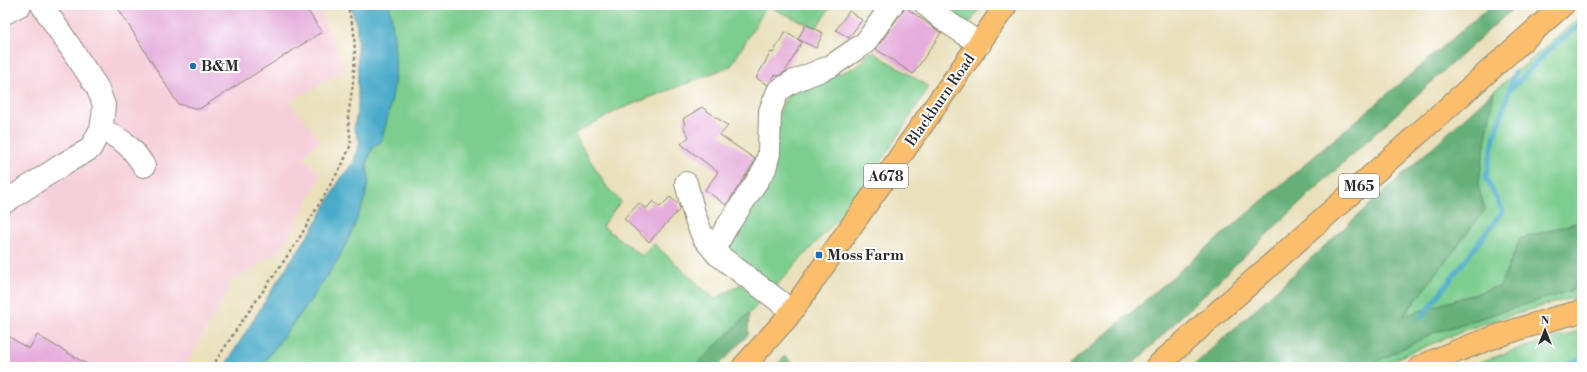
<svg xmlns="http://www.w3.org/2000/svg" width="1587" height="372" font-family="'Libre Bodoni',serif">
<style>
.built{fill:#f5cfda}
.green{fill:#7ccd8e;stroke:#547c5c}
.forest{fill:#65b079;stroke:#486e52}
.water{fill:#49abc9;stroke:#3a6b7a}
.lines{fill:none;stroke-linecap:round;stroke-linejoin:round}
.stream{stroke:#49abc9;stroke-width:5}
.building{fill:#e5addb}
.minor-casing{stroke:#8a8674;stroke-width:24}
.major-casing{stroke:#8a8674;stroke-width:24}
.highway-casing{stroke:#8a8674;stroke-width:24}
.path{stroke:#8a8674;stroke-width:2.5;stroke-dasharray:3 3;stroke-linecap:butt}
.minor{stroke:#fff;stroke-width:22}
.major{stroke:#fabe6d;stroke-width:22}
.highway{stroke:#fabe6d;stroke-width:22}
.poi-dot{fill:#1f6fb2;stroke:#fff;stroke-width:1.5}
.labels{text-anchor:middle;stroke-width:4;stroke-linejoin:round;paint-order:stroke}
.shield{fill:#fff;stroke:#6b6b6b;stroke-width:1}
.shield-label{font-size:14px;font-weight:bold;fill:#2b2b2b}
.poi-label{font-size:15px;font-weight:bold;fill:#2b2b2b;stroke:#fff;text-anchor:start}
.street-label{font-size:15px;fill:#2b2b2b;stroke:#fff}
</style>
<rect width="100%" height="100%" fill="#fff"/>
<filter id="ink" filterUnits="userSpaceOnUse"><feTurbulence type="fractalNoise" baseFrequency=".025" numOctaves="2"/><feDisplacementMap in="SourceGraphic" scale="8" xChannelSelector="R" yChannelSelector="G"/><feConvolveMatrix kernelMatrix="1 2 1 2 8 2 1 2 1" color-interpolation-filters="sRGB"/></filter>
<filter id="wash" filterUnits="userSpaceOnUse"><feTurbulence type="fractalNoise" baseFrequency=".012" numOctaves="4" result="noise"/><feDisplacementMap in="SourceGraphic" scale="16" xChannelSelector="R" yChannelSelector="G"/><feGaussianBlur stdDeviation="0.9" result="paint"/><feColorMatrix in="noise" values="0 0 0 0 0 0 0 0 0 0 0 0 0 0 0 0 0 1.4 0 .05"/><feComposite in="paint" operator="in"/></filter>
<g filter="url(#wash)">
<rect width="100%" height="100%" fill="#e9e0bc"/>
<polygon class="built" points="5,5 318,5 345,69 290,102 320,141 303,157 321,175 281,250 231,282 227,293 185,367 5,367"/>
<g class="green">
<path d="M389,5h443l-16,23 -49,-22 -36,60 -113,44 -44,24 33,53 14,14 -19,25 40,30 12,-12 61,55 26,-15 20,18 -67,65h-431l7,-13 38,-50 61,-124c-3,-16 -3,-29 12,-38 6,-22 13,-47 14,-70 0,-22 -2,-45 -6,-67z"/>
<polygon points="941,5 982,5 967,27"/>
<polygon points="1582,16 1582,221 1520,239 1500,286 1403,317 1485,210 1478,186 1494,91"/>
<polygon points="873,52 929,87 883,159 846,210 772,290 726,254 725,244 785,100 793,87 844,72 858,66 866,57 866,54"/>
<polygon points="1582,287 1582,295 1542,306 1474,327 1404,355 1379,367 1367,367 1433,333"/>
<polygon points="1582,330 1582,367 1466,367 1518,349"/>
</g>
<g class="forest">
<path d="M1492,5h25c-132,118 -262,238 -387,362h-63z"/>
<polygon points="1494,91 1478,186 1485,210 1403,316 1500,286 1520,239 1582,221 1582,287 1433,333 1367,367 1192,367"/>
<polygon points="749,313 748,335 717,367 694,367"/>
<polygon points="785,356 793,363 792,367 775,367"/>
</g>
<path class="water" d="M350,5h39c4,22 7,45 6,67 -1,23 -8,48 -14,70l-8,5 -7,18 3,15 -5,21 -11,28 -14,29 -31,46 -38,50 -7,13h-39l65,-104 23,-33 29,-52 12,-14 7,-22 -6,-13 4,-23 -1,-79z"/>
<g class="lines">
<g class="stream">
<polyline points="1511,89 1550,49 1582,23"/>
<polyline points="1421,318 1503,211 1486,178 1494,138 1515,72"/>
<polyline points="1560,367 1582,358"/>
</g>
</g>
<g id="blocks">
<g class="building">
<polygon points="116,5 304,5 322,32 199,109 178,104"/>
<polygon points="905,7 941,33 913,74 876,49"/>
<polygon points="849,11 862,20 849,38 836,30"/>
<polygon points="806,24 823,33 816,48 798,39"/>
<polygon points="785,32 802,42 785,72 778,76 775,75 768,85 756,78 771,52 773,53"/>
<polygon points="702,107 728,126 720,135 755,159 753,164 726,205 705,190 718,172 681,144 689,137 683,126 685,125 683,119"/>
<polygon points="670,197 679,205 680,209 649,242 624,219 639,203 646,209 653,201 660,207"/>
<polygon points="5,334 29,349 37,335 92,367 5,367"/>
</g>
</g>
</g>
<g filter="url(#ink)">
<use href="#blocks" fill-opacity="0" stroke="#8a8674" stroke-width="1"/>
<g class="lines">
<g class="minor-casing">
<g id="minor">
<polyline points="926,5 941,18 980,44"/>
<polyline points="5,13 20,5"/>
<path d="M101,129c23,12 29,15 43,37"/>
<polyline points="686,183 695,217 703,237 717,254"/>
<polyline points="5,202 65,163 90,149 101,129 103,116 104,105 97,87 42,5"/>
<polyline points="792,311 717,254 716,246 726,228 765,169 769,153 770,111 778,91 792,82 831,66 865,43 892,5"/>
</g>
</g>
<g class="major-casing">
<polyline id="major" points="743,367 787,318 1006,5"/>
</g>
<g class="highway-casing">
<g id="highway">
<polyline points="1156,367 1563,5"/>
<path d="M1420,367c51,-24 107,-42 162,-56"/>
</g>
</g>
<polyline class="path" points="212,367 238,327 297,242 343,163 351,144 348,117 353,83 355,57 354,30 347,5"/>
<use href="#minor" class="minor"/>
<use href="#major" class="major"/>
<use href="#highway" class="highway"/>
</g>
</g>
<g class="poi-dot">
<circle cx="193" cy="66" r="4"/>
<rect x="815" y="251" width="8" height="8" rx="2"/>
</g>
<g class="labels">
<g class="shield">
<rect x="864" y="164" width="44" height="24" rx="3"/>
<rect x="1339" y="174" width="40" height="24" rx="3"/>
</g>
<g class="shield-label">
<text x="886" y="181">A678</text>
<text x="1359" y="191">M65</text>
</g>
<g class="poi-label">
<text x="201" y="71">B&amp;M</text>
<text x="827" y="260">Moss Farm</text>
</g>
<g class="street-label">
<text transform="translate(940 100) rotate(-55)" y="5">Blackburn Road</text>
</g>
</g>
<rect width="1587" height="372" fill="none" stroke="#fff" stroke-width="20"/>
<g transform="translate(1545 330)" stroke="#ffffff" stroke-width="3" paint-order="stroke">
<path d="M0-3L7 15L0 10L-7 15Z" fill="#2b2b2b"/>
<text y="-6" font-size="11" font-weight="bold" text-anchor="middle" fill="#2b2b2b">N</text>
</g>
</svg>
